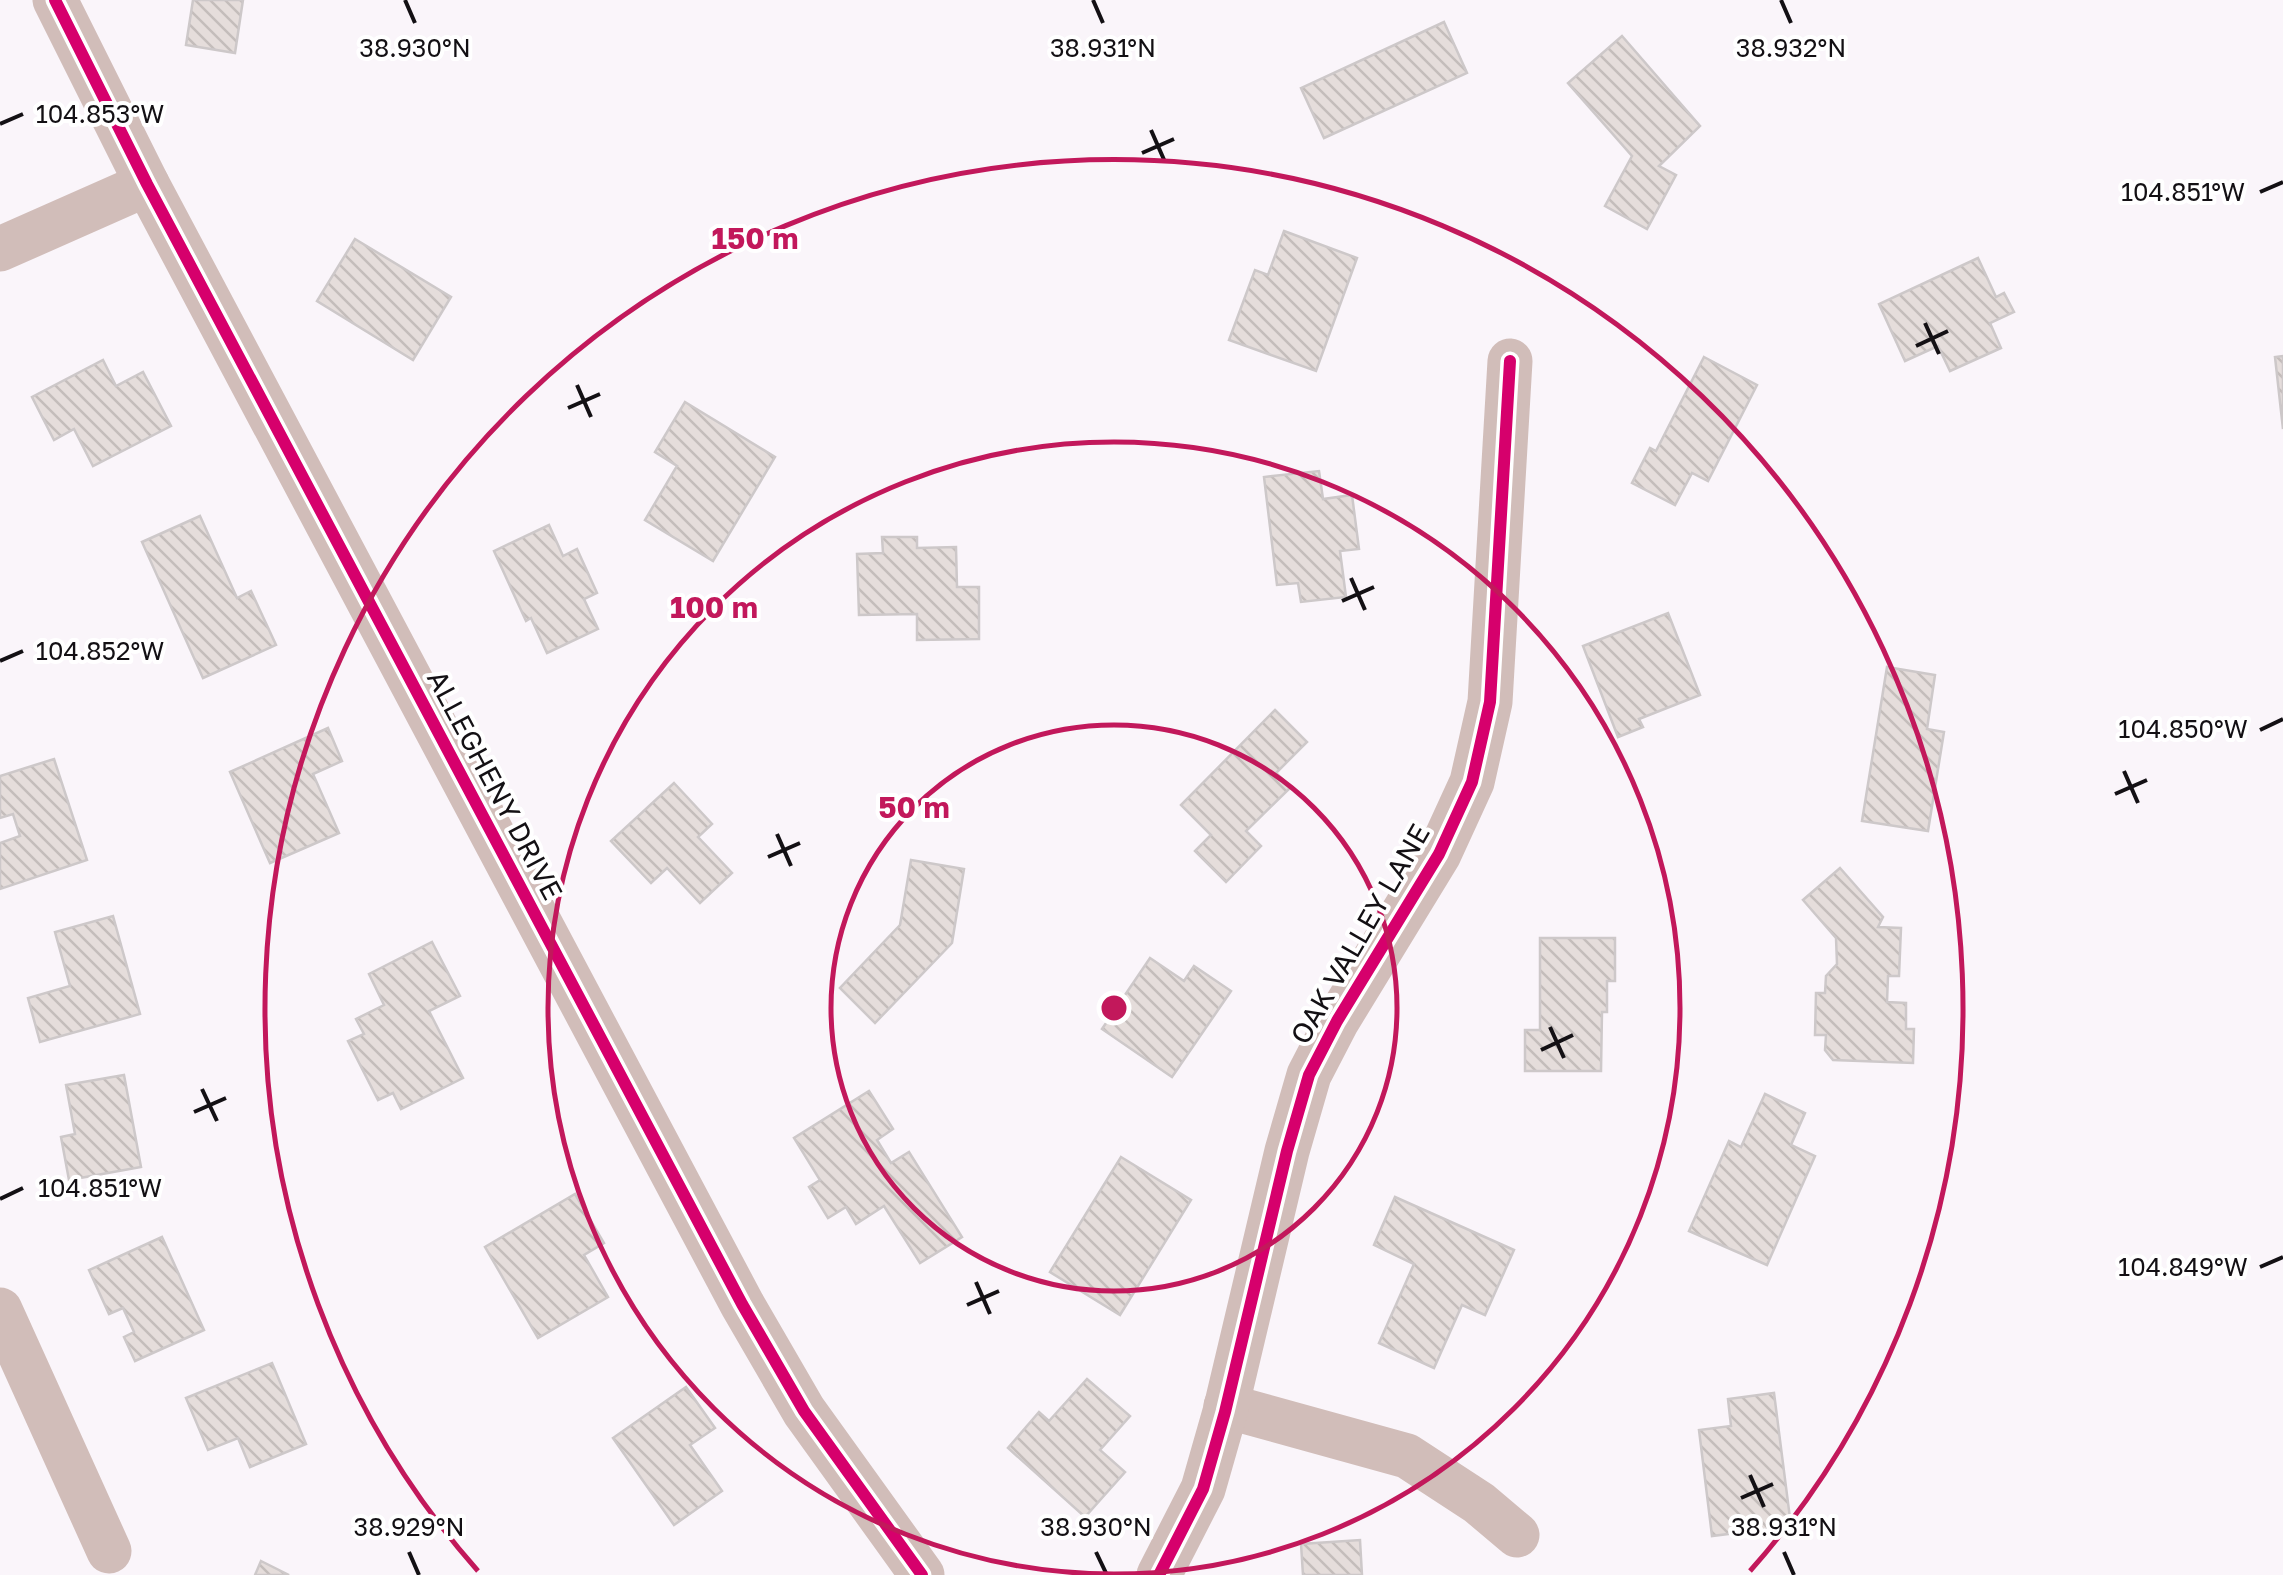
<svg xmlns="http://www.w3.org/2000/svg" width="2283" height="1575" font-family="'Golos Text',sans-serif">
<style>
.building{fill:url(#building-back-hatch);stroke:#cdc8c9;stroke-width:2.5}
.lines{fill:none;stroke-linecap:round;stroke-linejoin:round}
.minor{stroke:#d1bdb9;stroke-width:45}
.cycleway-casing{stroke:#fff;stroke-width:19}
.cycleway{stroke:#d6006c;stroke-width:12}
.ticks{fill:none;stroke:#131014;stroke-width:4}
.ring{fill:none;stroke:#c2185b;stroke-width:5}
.labels{text-anchor:middle;stroke-width:8;stroke-linejoin:round;paint-order:stroke}
.street-label{font-size:28px;fill:#131014;stroke:#fff}
.ticks-label{font-size:25px;text-anchor:middle;fill:#131014;stroke:#fff;stroke-width:8;stroke-linejoin:round;paint-order:stroke}
.centre{fill:#c2185b;stroke:#fff;stroke-width:5}
.ring-label{font-size:30px;text-anchor:middle;font-weight:bold;fill:#c2185b;stroke:#fff;stroke-width:8;stroke-linejoin:round;paint-order:stroke}
</style>
<defs>
<pattern id="building-back-hatch" width="6" height="6" patternUnits="userSpaceOnUse" patternTransform="scale(2.5)"><rect width="6" height="6" fill="#e5dddb"/><path d="M-1 5l2 2M0 0l6 6M5-1l2 2" fill="none" stroke="#c4bdbb"/></pattern>
</defs>
<rect width="100%" height="100%" fill="#faf5fa"/>
<g class="building">
<polygon points="193,0 243,0 235,53 186,45"/>
<polygon points="1444,22 1467,73 1324,138 1301,88"/>
<polygon points="1622,36 1700,126 1659,166 1676,175 1647,229 1605,206 1632,156 1568,83"/>
<polygon points="1284,231 1357,258 1316,371 1229,340 1255,270 1268,275"/>
<polygon points="355,239 451,297 413,360 317,301"/>
<polygon points="1978,258 1996,297 2004,293 2014,312 1990,323 2001,348 1950,371 1938,346 1905,361 1879,304"/>
<polygon points="2283,356 2283,429 2275,357"/>
<polygon points="1704,357 1757,385 1708,481 1692,473 1675,505 1632,483 1650,448 1656,451"/>
<polygon points="103,360 116,386 143,372 171,426 93,466 74,429 54,440 32,397"/>
<polygon points="685,402 775,457 713,561 645,520 677,466 655,452"/>
<polygon points="1319,471 1323,499 1352,495 1359,549 1340,551 1346,597 1301,602 1298,583 1277,585 1264,477"/>
<polygon points="200,516 237,598 251,591 276,645 203,678 142,542"/>
<polygon points="549,525 563,556 577,549 597,593 584,599 598,629 547,653 531,618 526,621 494,551"/>
<polygon points="882,537 917,537 917,548 956,547 957,587 979,587 979,639 917,640 917,614 859,615 857,554 883,553"/>
<polygon points="1668,613 1700,695 1639,719 1643,727 1618,737 1583,646"/>
<polygon points="1887,667 1935,675 1927,729 1944,732 1928,831 1862,821"/>
<polygon points="1275,710 1307,742 1276,773 1291,787 1246,831 1261,846 1226,882 1195,851 1211,835 1181,805"/>
<polygon points="328,728 342,761 313,774 339,833 270,863 230,772"/>
<polygon points="54,759 87,860 0,889 0,843 20,836 13,814 0,818 0,776"/>
<polygon points="674,783 712,824 698,837 732,873 700,903 667,868 651,883 611,841"/>
<polygon points="911,860 964,869 952,943 875,1023 840,988 900,925"/>
<polygon points="1840,868 1883,917 1878,927 1901,928 1899,976 1888,976 1887,1002 1906,1003 1906,1029 1914,1029 1913,1063 1833,1060 1825,1050 1826,1035 1815,1035 1816,993 1825,993 1826,976 1837,964 1836,938 1803,900"/>
<polygon points="113,916 140,1014 40,1042 28,998 70,986 55,932"/>
<polygon points="1540,938 1615,938 1615,981 1607,981 1607,1012 1602,1012 1601,1071 1525,1071 1525,1030 1540,1030"/>
<polygon points="432,942 460,996 429,1011 463,1078 401,1109 393,1093 378,1100 348,1041 364,1034 356,1019 384,1005 369,974"/>
<polygon points="1150,958 1184,981 1194,966 1231,991 1172,1077 1102,1029"/>
<polygon points="124,1075 141,1167 69,1180 61,1137 75,1134 66,1085"/>
<polygon points="869,1091 893,1129 877,1140 891,1163 909,1152 962,1237 920,1263 884,1206 856,1224 846,1207 828,1218 809,1187 820,1180 794,1138"/>
<polygon points="1765,1094 1805,1113 1791,1145 1815,1156 1767,1265 1689,1231 1729,1141 1741,1147"/>
<polygon points="1121,1157 1191,1200 1120,1315 1050,1272"/>
<polygon points="575,1194 604,1243 584,1255 608,1297 538,1338 485,1247"/>
<polygon points="1395,1197 1514,1250 1485,1315 1462,1305 1434,1368 1379,1343 1414,1264 1374,1245"/>
<polygon points="162,1237 204,1330 135,1361 124,1337 134,1332 123,1308 109,1314 89,1270"/>
<polygon points="272,1363 306,1444 250,1467 238,1438 208,1450 186,1398"/>
<polygon points="1087,1379 1130,1416 1100,1450 1125,1472 1085,1517 1008,1448 1039,1412 1049,1421"/>
<polygon points="686,1387 715,1428 690,1445 722,1491 674,1525 613,1438"/>
<polygon points="1774,1393 1791,1526 1712,1536 1699,1430 1731,1426 1728,1399"/>
<polygon points="1360,1540 1362,1575 1303,1575 1301,1544"/>
<polygon points="261,1561 289,1575 255,1575"/>
</g>
<g class="lines">
<g class="minor">
<polyline points="55,0 147,184 742,1304 804,1411 922,1575"/>
<polyline points="0,249 147,184"/>
<polyline points="0,1310 109,1551"/>
<polyline points="1226,1406 1407,1456 1479,1503 1517,1535"/>
<polyline points="1159,1575 1203,1489 1225,1412 1287,1151 1309,1075 1337,1021 1439,854 1472,782 1490,702 1510,361"/>
</g>
<g class="cycleway-casing">
<g id="cycleway">
<polyline points="55,0 147,184 742,1304 804,1411 922,1575"/>
<polyline points="1159,1575 1203,1489 1225,1412 1287,1151 1309,1075 1337,1021 1439,854 1472,782 1490,702 1510,361"/>
</g>
</g>
<use href="#cycleway" class="cycleway"/>
</g>
<path class="ticks" d="M405,0l10,23M1093,0l10,23M1781,0l10,23M0,124l23,-10M1151,130l14,32M1142,153l32,-14M2260,192l23,-10M1925,323l14,31M1916,346l32,-15M577,385l14,32M568,408l32,-14M1351,578l14,32M1342,601l32,-14M0,661l23,-10M2260,730l23,-11M2124,771l14,32M2115,794l32,-14M777,834l14,32M768,857l32,-14M1550,1027l14,31M1541,1050l32,-15M202,1089l15,32M194,1112l32,-14M0,1199l23,-11M2260,1267l23,-10M976,1282l14,32M967,1305l32,-14M1750,1475l14,32M1741,1498l32,-14M409,1552l10,23M1096,1552l11,23M1784,1552l10,23"/>
<g class="ring">
<circle cx="1114" cy="1008" r="283"/>
<circle cx="1114" cy="1008" r="566"/>
<path d="M478 1571A849 849 0 1 1 1750 1571"/>
</g>
<g class="labels">
<g class="street-label">
<text transform="translate(495 785) rotate(62)" y="10">ALLEGHENY DRIVE</text>
<text transform="translate(1360 934) rotate(-60)" y="10">OAK VALLEY LANE</text>
</g>
</g>
<g class="ticks-label">
<text x="415" y="57">38.930°N</text>
<text x="1791" y="57">38.932°N</text>
<text x="1103" y="57">38.931°N</text>
<text x="100" y="123">104.853°W</text>
<text x="2183" y="201">104.851°W</text>
<text x="100" y="660">104.852°W</text>
<text x="2183" y="738">104.850°W</text>
<text x="100" y="1197">104.851°W</text>
<text x="2183" y="1276">104.849°W</text>
<text x="409" y="1536">38.929°N</text>
<text x="1096" y="1536">38.930°N</text>
<text x="1784" y="1536">38.931°N</text>
</g>
<circle cx="1114" cy="1008" r="15" class="centre"/>
<g class="ring-label">
<text x="755" y="249">150 m</text>
<text x="714" y="618">100 m</text>
<text x="914" y="818">50 m</text>
</g>
</svg>
